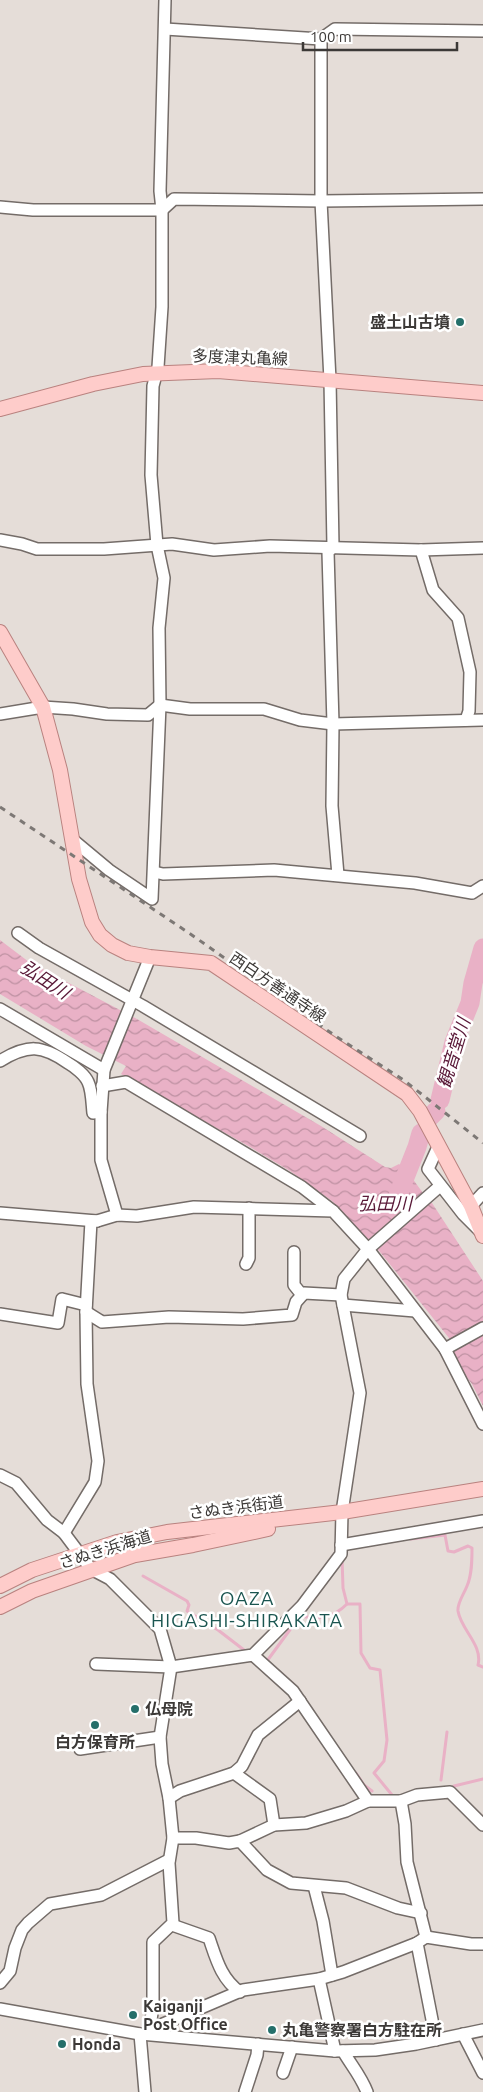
<svg xmlns="http://www.w3.org/2000/svg" width="483" height="2092" font-family="Ubuntu,'Noto Sans JP',sans-serif">
<style>
.water{fill:url(#water-waves)}
.lines{fill:none;stroke-linecap:round;stroke-linejoin:round}
.stream{stroke:#e9b1c6;stroke-width:3}
.river{stroke:#e9b1c6;stroke-width:19}
.minor-casing{stroke:#746c68;stroke-width:14}
.major-casing{stroke:#b9827f;stroke-width:16}
.minor{stroke:#fff;stroke-width:11}
.major{stroke:#feccca;stroke-width:14}
.rail{stroke:#7d7875;stroke-width:3;stroke-dasharray:6 6;stroke-linecap:butt}
.poi-dot{fill:#256f6a;stroke:#fff;stroke-width:2}
.labels{text-anchor:middle;stroke-width:5;stroke-linejoin:round;paint-order:stroke}
.poi-label{font-size:16px;font-weight:bold;fill:#3c3937;stroke:#fff;text-anchor:start}
.street-label{font-size:16px;fill:#3c3937;stroke:#fff}
.water-label{font-size:18px;font-style:italic;fill:#581736;stroke:#fff}
.quarter-label{font-size:19px;letter-spacing:1px;fill:#1a5550;stroke:#fff}
</style>
<defs>
<pattern id="water-waves" width="16" height="10" patternUnits="userSpaceOnUse" patternTransform="scale(1.25)"><rect width="16" height="10" fill="#e9b1c6"/><path d="M0 5q4-4 8 0t8 0" fill="none" stroke="#be91a2"/></pattern>
</defs>
<rect width="100%" height="100%" fill="#e5ddd8"/>
<path class="water" d="M0,940l29,22 108,57 184,107 64,41 6,1 8,-4c14,11 20,27 33,39l51,78v125l-11,-22 -25,-32 2,-14 -69,-86 -48,-51 -42,-30 -40,-24 -129,-73 5,-8 -40,-20 -86,-52z"/>
<g class="lines">
<g class="stream">
<path d="M411,1539l34,-4 3,16 6,1 14,-6 4,2c0,12 0,27 -5,38 -3,8 -10,17 -9,25 3,19 25,34 20,54l5,2"/>
<polyline points="342,1557 343,1588 347,1604 360,1604 361,1653 370,1668 380,1670 387,1740 384,1761 374,1773 392,1795"/>
<polyline points="143,1576 187,1601 189,1605 187,1611 218,1630 244,1650"/>
<path d="M269,1663l-2,-2 33,-45c19,4 33,2 47,-12"/>
<polyline points="285,1677 297,1688"/>
<polyline points="356,1773 364,1785 372,1791"/>
<polyline points="441,1780 447,1732"/>
<polyline points="454,1786 483,1779"/>
</g>
<g class="river">
<polyline points="440,1100 454,1042 470,1003 473,983 483,948"/>
<polyline points="430,1117 436,1111"/>
<polyline points="398,1195 417,1147 421,1133"/>
</g>
<g class="minor-casing">
<g id="minor">
<polyline points="165,29 321,39 335,29 483,31"/>
<polyline points="321,39 321,201 330,380 333,547 328,552 333,724 332,806 338,875"/>
<polyline points="0,207 33,210 162,210 174,199 321,201 483,199"/>
<polyline points="0,540 22,544 37,549 104,549 172,544 214,550 270,546 421,550 483,548"/>
<polyline points="421,550 433,590 458,618 470,672 469,711 466,720"/>
<polyline points="0,714 43,707 73,709 107,714 148,715 160,705 190,709 264,709 300,720 333,724 483,720"/>
<polyline points="73,840 109,870 152,899 160,705 159,628 164,578 157,545 151,475 153,386 158,367 162,307 162,210 160,191 165,0"/>
<polyline points="154,872 163,874 274,870 415,883 472,893 483,886"/>
<polyline points="18,933 39,948 143,1006 360,1136"/>
<polyline points="0,1009 104,1070"/>
<path d="M0,1061c28,-17 42,-16 68,2 7,4 17,12 20,19 4,8 4,22 5,31l8,-1"/>
<polyline points="102,1086 126,1082 302,1187 333,1211"/>
<polyline points="438,1147 428,1169 463,1214 480,1231"/>
<polyline points="471,1206 483,1193"/>
<polyline points="0,1213 97,1221"/>
<polyline points="117,1215 101,1160 101,1112 104,1070 150,957"/>
<polyline points="294,1252 294,1285 302,1295"/>
<polyline points="246,1264 249,1258 249,1208"/>
<polyline points="343,1305 415,1311"/>
<polyline points="86,1312 102,1322 169,1317 243,1319 292,1315 296,1302 304,1293 341,1295"/>
<polyline points="0,1314 58,1323 62,1299 86,1305"/>
<polyline points="445,1349 483,1328"/>
<polyline points="0,1475 16,1483 47,1520 64,1533 91,1569 110,1579 160,1629 171,1667 160,1737 162,1764 169,1798 173,1838 169,1863 173,1923 153,1942 153,2006 149,2034"/>
<polyline points="64,1533 95,1482 98,1461 87,1384 86,1312 91,1221 97,1221 117,1215 137,1216 194,1207 333,1211 368,1249 445,1349 483,1424"/>
<polyline points="341,1545 483,1521"/>
<polyline points="253,1655 293,1691 368,1801 401,1801 405,1824 407,1862 426,1937"/>
<polyline points="96,1664 171,1667 253,1655 302,1606 341,1554 342,1512 360,1393 341,1295 344,1279 368,1249 440,1186"/>
<polyline points="80,1749 160,1737"/>
<polyline points="234,1773 270,1799 274,1825"/>
<polyline points="169,1798 180,1791 234,1773 242,1766 258,1735 300,1701"/>
<polyline points="401,1801 417,1795 450,1792 483,1825"/>
<polyline points="173,1838 196,1838 229,1843 240,1841 267,1870 291,1883 346,1888 398,1908 421,1913"/>
<polyline points="240,1841 274,1825 306,1823 346,1811 368,1801"/>
<polyline points="314,1886 323,1921 332,1975"/>
<path d="M172,1925l37,13c7,20 12,41 31,54"/>
<polyline points="417,1943 436,2040"/>
<polyline points="319,1979 335,2051"/>
<polyline points="0,1983 10,1971 15,1948 22,1930 28,1923 50,1904 101,1895 169,1860"/>
<polyline points="0,2009 140,2034 335,2051 375,2050 416,2044 483,2030"/>
<polyline points="140,2034 145,2092"/>
<polyline points="149,2034 156,2027 243,1990 319,1979 343,1972 417,1943 426,1937 471,1944 483,1944"/>
<polyline points="463,2034 483,2073"/>
<path d="M343,2051c8,14 18,25 24,41"/>
<polyline points="283,2073 292,2047"/>
<polyline points="245,2092 257,2055 258,2044"/>
</g>
</g>
<g class="major-casing">
<g id="major">
<polyline points="0,409 93,384 143,374 218,371 483,393"/>
<polyline points="0,632 43,707 60,770 79,879 92,922 100,935 112,945 128,953 150,957 211,963 407,1094 420,1111 471,1206 483,1236"/>
<polyline points="0,1586 32,1570 117,1542 167,1532 342,1512 483,1489"/>
<polyline points="0,1607 32,1591 135,1555 193,1545 268,1529"/>
</g>
</g>
<use href="#minor" class="minor"/>
<use href="#major" class="major"/>
<polyline class="rail" points="0,807 189,933 334,1035 405,1081 483,1143"/>
</g>
<g class="poi-dot">
<circle cx="460" cy="322" r="5"/>
<circle cx="135" cy="1709" r="5"/>
<circle cx="95" cy="1725" r="5"/>
<circle cx="133" cy="2015" r="5"/>
<circle cx="272" cy="2030" r="5"/>
<circle cx="62" cy="2044" r="5"/>
</g>
<g class="labels">
<g class="poi-label">
<text x="450" y="328" text-anchor="end">盛土山古墳</text>
<text x="145" y="1715">仏母院</text>
<text x="95" y="1748" text-anchor="middle">白方保育所</text>
<text x="143" y="2012">Kaiganji<tspan x="143" dy="18">Post Office</tspan></text>
<text x="282" y="2036">丸亀警察署白方駐在所</text>
<text x="72" y="2050">Honda</text>
</g>
<g class="street-label">
<text transform="translate(240 357) rotate(2)" y="6">多度津丸亀線</text>
<text transform="translate(278 987) rotate(34)" y="6">西白方善通寺線</text>
<text transform="translate(236 1507) rotate(-7)" y="6">さぬき浜街道</text>
<text transform="translate(105 1549) rotate(-17)" y="6">さぬき浜海道</text>
</g>
<g class="water-label">
<text transform="translate(45 980) rotate(33)" y="6">弘田川</text>
<text transform="translate(454 1053) rotate(-73)" y="6">観音堂川</text>
<text x="385" y="1210">弘田川</text>
</g>
<g class="quarter-label">
<text x="247" y="1605">OAZA<tspan x="247" dy="22">HIGASHI-SHIRAKATA</tspan></text>
</g>
</g>
<path d="M303 42v8h154v-8" fill="none" stroke="#3c3937" stroke-width="2.5"/>
<text x="310" y="42" font-size="15" fill="#3c3937" stroke="#ffffff" stroke-width="4" paint-order="stroke">100 m</text>
</svg>
